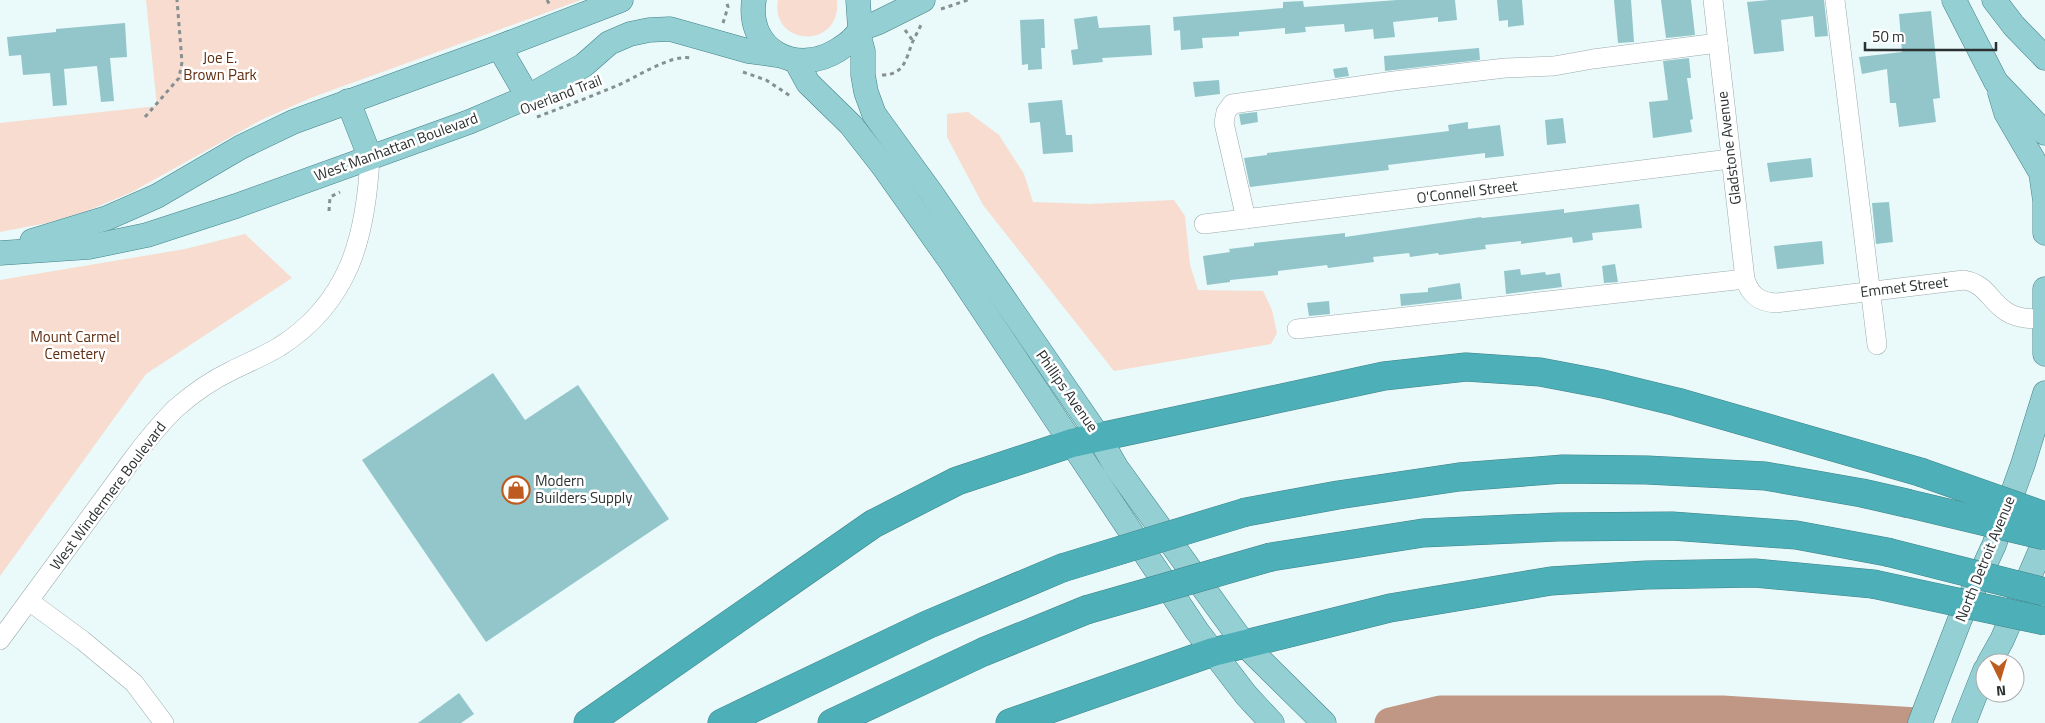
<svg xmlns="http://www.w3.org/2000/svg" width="2045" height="723" font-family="'Titillium Web',sans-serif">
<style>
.green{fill:#f7dccf}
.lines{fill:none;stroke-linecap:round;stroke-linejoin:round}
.river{stroke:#bf9784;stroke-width:31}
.building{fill:#92c6ca}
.minor-casing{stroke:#9caaab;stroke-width:20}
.major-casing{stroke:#418388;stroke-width:25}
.highway-casing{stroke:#418388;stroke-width:29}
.path{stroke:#869091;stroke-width:3;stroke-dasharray:4 4;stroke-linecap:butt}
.minor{stroke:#fff;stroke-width:19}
.major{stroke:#94cfd4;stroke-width:24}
.highway{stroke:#4dafb7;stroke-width:28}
.highway-bridge-casing{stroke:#418388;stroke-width:29;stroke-linecap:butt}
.highway-bridge{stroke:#4dafb7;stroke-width:28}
.labels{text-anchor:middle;stroke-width:5;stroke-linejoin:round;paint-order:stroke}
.park-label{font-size:15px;fill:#602d0f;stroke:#fff}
.street-label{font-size:15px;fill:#2b3031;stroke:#fff}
.poi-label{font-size:15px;fill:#2b3031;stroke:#fff;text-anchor:start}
</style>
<rect width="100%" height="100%" fill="#eaf9fa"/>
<g class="green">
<polygon points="146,0 581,0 313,97 261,120 132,192 87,211 47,223 0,232 0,123 157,106"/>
<path d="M778,0h59c5,50 -67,47 -59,0z"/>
<polygon points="968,112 999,135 1024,174 1033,202 1089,204 1174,200 1185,216 1190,265 1198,290 1263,291 1272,310 1277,333 1271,344 1114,371 983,205 947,137 947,114"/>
<polygon points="245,234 292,278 146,374 0,576 0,280 185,249"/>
</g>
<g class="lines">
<polyline class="river" points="1390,723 1440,711 1722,711 1917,723"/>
</g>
<g class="building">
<polygon points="1397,0 1455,0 1457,20 1438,22 1438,17 1393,22 1395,37 1374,39 1373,29 1345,32 1344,24 1305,27 1306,32 1285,34 1285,28 1239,32 1239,36 1202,38 1203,48 1181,50 1180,30 1174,31 1173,17 1283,8 1283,2 1303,1 1304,7"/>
<polygon points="1497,0 1522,0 1524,25 1508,27 1508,20 1499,21"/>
<polygon points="1614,0 1631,0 1634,42 1618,43"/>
<polygon points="1661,0 1691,0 1695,35 1666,38"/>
<polygon points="1769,0 1824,0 1828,36 1815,37 1813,16 1781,20 1784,51 1754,54 1747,2"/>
<polygon points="1931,11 1940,98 1933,99 1936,122 1899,127 1896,103 1890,103 1887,69 1862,74 1859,57 1902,52 1899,14"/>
<polygon points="1097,16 1099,28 1150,25 1152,55 1102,58 1103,62 1073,65 1071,50 1078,49 1074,19"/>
<polygon points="1044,19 1045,48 1041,48 1042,69 1028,70 1028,64 1022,65 1020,20"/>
<polygon points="125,23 127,57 110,58 114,101 101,102 97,66 64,69 67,105 53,106 50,73 23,75 21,55 9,56 7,37 56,32 56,29"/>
<polygon points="1479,48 1480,60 1385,71 1384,56"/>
<polygon points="1689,58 1691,78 1687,78 1693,119 1690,120 1692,132 1653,138 1649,102 1668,100 1663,61"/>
<polygon points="1347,67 1349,76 1335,78 1333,69"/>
<polygon points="1219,80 1220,94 1195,97 1193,82"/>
<polygon points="1062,100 1066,135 1072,135 1073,152 1043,154 1040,122 1030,123 1028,103"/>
<polygon points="1257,112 1258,122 1241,125 1239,114"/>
<polygon points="1563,118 1566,143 1547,145 1545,120"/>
<polygon points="1468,122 1468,129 1500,125 1504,156 1485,158 1485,153 1420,161 1388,165 1389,170 1250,187 1244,158 1267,155 1267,153 1449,131 1448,125"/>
<polygon points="1811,158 1813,177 1770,182 1767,163"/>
<polygon points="1889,202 1893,242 1876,244 1872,203"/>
<polygon points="1639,204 1642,228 1592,233 1593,240 1573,243 1572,237 1521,244 1521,241 1485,245 1486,249 1439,255 1438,253 1410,257 1409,253 1373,257 1374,262 1328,268 1327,265 1278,271 1278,275 1230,280 1230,282 1207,285 1203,256 1230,252 1229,249 1254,246 1254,243 1345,233 1345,237 1481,217 1482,218 1564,209 1564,213"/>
<polygon points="1822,241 1824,264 1777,269 1774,246"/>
<polygon points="1615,264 1618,282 1604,283 1602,266"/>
<polygon points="1520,269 1521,275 1545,272 1546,275 1560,273 1562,287 1506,294 1504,271"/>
<polygon points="1460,283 1462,299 1401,306 1400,294 1428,292 1428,288"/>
<polygon points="1329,301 1330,314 1309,316 1307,303"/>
<polygon points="493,373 525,420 578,385 669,519 486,642 362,460"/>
<polygon points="459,693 474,714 461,723 418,723"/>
</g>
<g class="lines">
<g class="minor-casing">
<g id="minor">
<path d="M1713,0l32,279c5,16 14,23 31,24l188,-23c23,4 25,21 43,32 11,7 25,7 38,7"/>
<polyline points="1835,0 1877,345"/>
<polyline points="1246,219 1224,123 1226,112 1232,104 1394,81 1505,68 1554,66 1593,59 1718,43"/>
<polyline points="1204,224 1730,159"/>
<polyline points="1297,329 1745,279"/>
<polyline points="29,601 82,640 134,683 164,723"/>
<path d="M0,640l129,-176c14,-19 29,-38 46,-55 16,-14 37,-29 56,-38 16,-8 33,-15 48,-24 71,-45 87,-111 91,-190"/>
</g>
</g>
<g class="major-casing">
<g id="major">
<path d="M754,0c-8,51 43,76 84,50 8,-5 18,-12 22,-21l-2,-29"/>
<polyline points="1954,0 1996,82 2045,133"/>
<polyline points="1994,0 2014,26 2045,58"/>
<polyline points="860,29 877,23 923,0"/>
<polyline points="858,33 863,51 863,75 866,92 874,114 932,194 1099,437 1116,467 1244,644 1324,723"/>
<polyline points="499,47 528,97"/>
<polyline points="796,61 808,83 851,125 883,166 951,262 1197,631 1246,695 1272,723"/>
<polyline points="2000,93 2006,113 2041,173 2045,201 2045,233"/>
<polyline points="348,101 370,157"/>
<polyline points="32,241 107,218 157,196 241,147 293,122 499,47 621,0"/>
<polyline points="0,253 89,247 147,235 236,206 469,122 528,97 584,65 609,43 630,34 649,30 670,29 748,51 777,55"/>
<polyline points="2045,289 2045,354"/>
<polyline points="1989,663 2002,640 2045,540"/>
<polyline points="1920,723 1960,619 1994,545 2023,464 2045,393"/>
<polyline points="1964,723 1985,670"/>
</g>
</g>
<g class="highway-casing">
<g id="highway">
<polyline points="1246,512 1338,495 1459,477 1563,469 1647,470 1765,476 1862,493 1906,503"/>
<polyline points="1271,557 1423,533 1557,527 1672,526 1796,535 1887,552"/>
<polyline points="588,723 873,524 957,481 1072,443 1384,376 1466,367 1540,372 1603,384 1677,402 1920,472"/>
<polyline points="722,723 927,625 1062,568"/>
<polyline points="832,723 983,652 1086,610"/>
<polyline points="1010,723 1213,652 1390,608 1551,581 1646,575 1755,573 1873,584"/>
</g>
</g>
<g class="path">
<polyline points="547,0 550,5"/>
<polyline points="941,9 968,0"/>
<polyline points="723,23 728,7 726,0"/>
<polyline points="905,30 913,41"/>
<polyline points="743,72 766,80 792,97"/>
<path d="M882,75c23,0 24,-17 31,-34 3,-6 6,-12 9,-18"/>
<polyline points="145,117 179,78 182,62 177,0"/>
<path d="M537,117c26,-10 53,-20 79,-31 20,-8 54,-32 75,-28"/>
<polyline points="329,211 330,197 340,192"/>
</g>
<use href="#minor" class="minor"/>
<use href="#major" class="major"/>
<use href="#highway" class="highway"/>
<g class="highway-bridge-casing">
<g id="highway-bridge">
<polyline points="1920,472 2045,516"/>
<polyline points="1906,503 2045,536"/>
<polyline points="1887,552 2045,592"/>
<polyline points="1062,568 1246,512"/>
<polyline points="1873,584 2045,621"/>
<polyline points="1086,610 1271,557"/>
</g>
</g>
<use href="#highway-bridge" class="highway-bridge"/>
</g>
<defs>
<g id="shop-ring" transform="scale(1.4375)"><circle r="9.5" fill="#fff" stroke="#be5c20" stroke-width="1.5"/><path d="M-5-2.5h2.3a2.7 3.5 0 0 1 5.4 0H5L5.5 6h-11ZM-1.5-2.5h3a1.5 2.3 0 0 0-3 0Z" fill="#be5c20"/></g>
</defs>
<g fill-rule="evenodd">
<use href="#shop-ring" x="516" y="490"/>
</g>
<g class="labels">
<g class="park-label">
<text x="220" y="63">Joe E.<tspan x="220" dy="17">Brown Park</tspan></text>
<text x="75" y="342">Mount Carmel<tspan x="75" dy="17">Cemetery</tspan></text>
</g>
<g class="street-label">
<text transform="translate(561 95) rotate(-21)" y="5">Overland Trail</text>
<text transform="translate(396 147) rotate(-20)" y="5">West Manhattan Boulevard</text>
<text transform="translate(1729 148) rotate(-97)" y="5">Gladstone Avenue</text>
<text transform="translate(1467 192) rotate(-7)" y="5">O'Connell Street</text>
<text transform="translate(1904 287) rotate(-7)" y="5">Emmet Street</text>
<text transform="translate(1067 391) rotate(55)" y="5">Phillips Avenue</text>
<text transform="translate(108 496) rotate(-53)" y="5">West Windermere Boulevard</text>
<text transform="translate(1985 559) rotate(-68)" y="5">North Detroit Avenue</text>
</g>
<g class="poi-label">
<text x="535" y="486">Modern<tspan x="535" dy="17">Builders Supply</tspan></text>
</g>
</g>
<g transform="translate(2000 678) rotate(175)"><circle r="24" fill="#ffffff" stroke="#aaacad"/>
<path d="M0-4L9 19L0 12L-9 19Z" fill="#be5c20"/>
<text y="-8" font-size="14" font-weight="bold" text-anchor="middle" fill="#2b3031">N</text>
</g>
<path d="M1865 42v8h131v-8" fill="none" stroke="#2b3031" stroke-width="2.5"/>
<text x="1872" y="42" font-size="15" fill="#2b3031" stroke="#ffffff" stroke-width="4" paint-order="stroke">50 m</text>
</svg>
